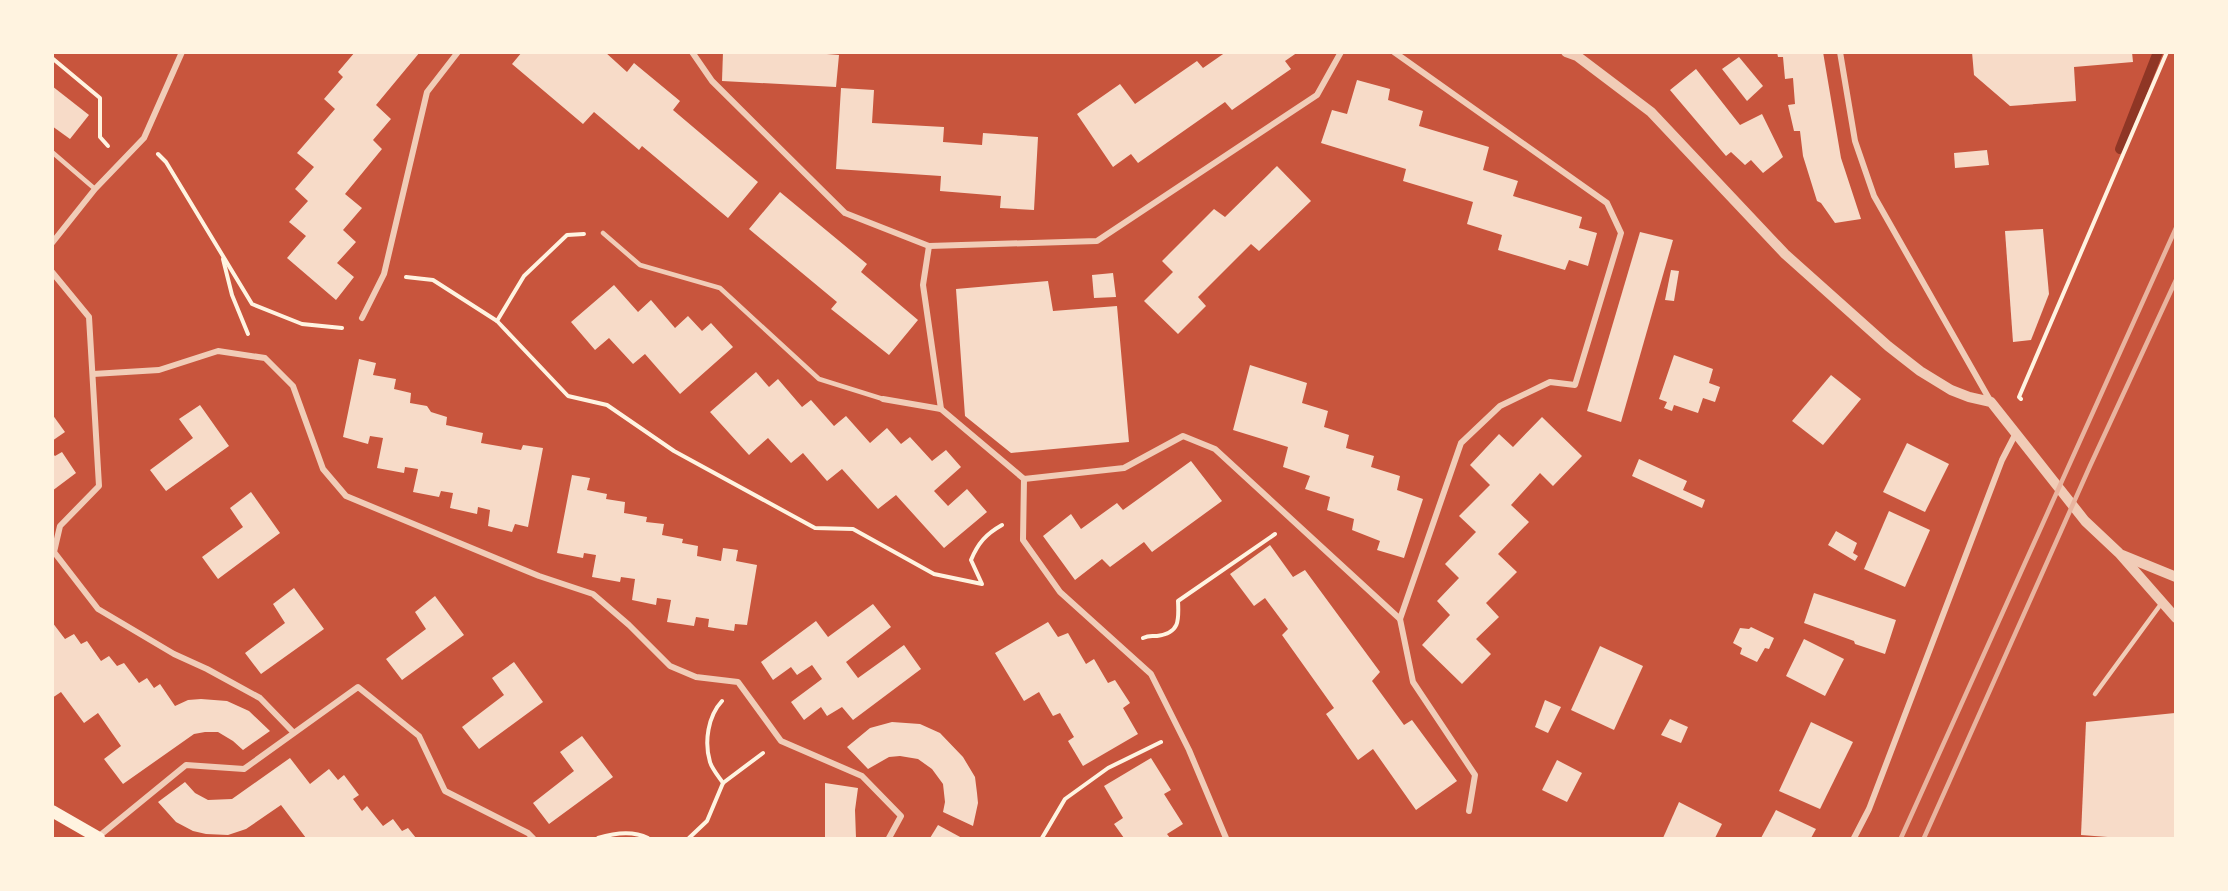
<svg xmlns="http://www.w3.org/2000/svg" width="2228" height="891" font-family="Commissioner,sans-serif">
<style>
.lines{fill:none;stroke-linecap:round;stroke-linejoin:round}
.stream{stroke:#8f3625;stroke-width:10}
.building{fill:#f7dbc8}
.path{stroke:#fff3e0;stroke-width:4}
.service{stroke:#f1ccb7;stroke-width:4.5}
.minor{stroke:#f1ccb7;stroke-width:6}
.tertiary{stroke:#f1ccb7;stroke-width:10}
.secondary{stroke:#fff3e0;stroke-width:12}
.rail{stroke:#e9b49f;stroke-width:4.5}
</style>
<rect width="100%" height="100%" fill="#c8553d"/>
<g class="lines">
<polyline class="stream" points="2120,149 2158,52"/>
</g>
<g class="building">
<polygon points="355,52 420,52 376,105 391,119 373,140 382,149 345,194 362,208 343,230 356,242 337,263 354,277 336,300 287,258 306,236 289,222 308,201 295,189 314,167 297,153 335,109 324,99 343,77 338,72"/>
<polygon points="522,52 605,52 627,72 634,63 680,101 673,110 758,182 728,218 642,146 639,150 594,112 583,124 512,64"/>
<polygon points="723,52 802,52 839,55 836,87 722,81"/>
<polygon points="1226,52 1298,52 1285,61 1291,69 1232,110 1225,102 1138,163 1131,154 1113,167 1077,114 1120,84 1135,104 1197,61 1203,68"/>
<polygon points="1777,52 1823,52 1841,158 1861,219 1835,223 1821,203 1817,201 1803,156 1800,131 1794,131 1788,105 1795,104 1793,78 1785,79 1783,57 1778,57"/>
<polygon points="1972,52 2132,52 2133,62 2074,67 2076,101 2010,106 1974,75"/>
<polygon points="1739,57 1763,86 1747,101 1722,69"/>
<polygon points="1696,69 1740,125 1762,114 1783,157 1763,173 1751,160 1745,165 1731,152 1726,156 1670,90"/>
<polygon points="1357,80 1390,89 1388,100 1423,111 1419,126 1489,147 1483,170 1518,181 1513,196 1582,217 1579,228 1597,233 1588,266 1569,260 1565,270 1498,250 1502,235 1467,224 1473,202 1403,181 1406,169 1321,143 1332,110 1347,114"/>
<polygon points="52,86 89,115 70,139 52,126"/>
<polygon points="841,88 874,90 872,123 944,127 943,142 982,145 983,133 1038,137 1034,210 1000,208 1001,196 940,191 941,176 836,169"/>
<polygon points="1987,150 1989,165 1955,168 1954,153"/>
<polygon points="1277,166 1311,201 1259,251 1251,244 1198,297 1206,306 1178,334 1144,301 1173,272 1162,261 1214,209 1225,217"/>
<polygon points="780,192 867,264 861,272 918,320 889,355 831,309 837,302 749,229"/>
<polygon points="2043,229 2049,294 2031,340 2013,342 2005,231"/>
<polygon points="1640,232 1673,240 1621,422 1587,411"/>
<polygon points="1671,270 1679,271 1674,301 1665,300"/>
<polygon points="1113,273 1116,297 1094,298 1092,275"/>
<polygon points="1048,281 1053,311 1117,306 1129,442 1011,453 965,416 956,289"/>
<polygon points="614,285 638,312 651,300 675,328 688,316 702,331 711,323 733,347 680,394 645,354 633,364 609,338 595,350 571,322"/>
<polygon points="1674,355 1713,369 1709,383 1720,387 1715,402 1703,398 1698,413 1674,405 1672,411 1664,408 1667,402 1659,399"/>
<polygon points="359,359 376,363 373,375 396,379 394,389 411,393 410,403 427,406 431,412 447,417 446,425 483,433 481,443 521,450 523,445 543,448 528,527 515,524 512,532 488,526 490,510 478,507 477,514 450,508 453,493 441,491 439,497 413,492 418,469 405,467 404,473 377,468 383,438 370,436 368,444 343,437"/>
<polygon points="1250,365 1307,383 1302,403 1328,411 1324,427 1349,435 1346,448 1374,456 1371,467 1400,476 1397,490 1423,499 1404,558 1377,550 1380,541 1352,530 1354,519 1327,510 1330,497 1305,489 1310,476 1283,467 1288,447 1233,430"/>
<polygon points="756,372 769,387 778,379 802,407 811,400 834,426 846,416 870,443 887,428 901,444 910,437 932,461 946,450 961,467 934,491 948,506 967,489 987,512 944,548 896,495 878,509 842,469 827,481 803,453 791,463 768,438 749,455 710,412"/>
<polygon points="1831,375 1861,399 1823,445 1792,421"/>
<polygon points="200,405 229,446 166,491 150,470 193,438 179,419"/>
<polygon points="52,414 65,432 52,441"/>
<polygon points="1542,417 1582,456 1553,486 1540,473 1511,505 1529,522 1498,554 1517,572 1486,603 1499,617 1476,639 1491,654 1462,684 1422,645 1450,615 1437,601 1459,578 1445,564 1476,532 1459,516 1490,485 1470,465 1499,434 1513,447"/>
<polygon points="1907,443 1949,464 1925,512 1883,492"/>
<polygon points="62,452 76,473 52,491 52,453 55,456"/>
<polygon points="1639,459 1687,481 1683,490 1705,500 1702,508 1632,476"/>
<polygon points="1191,461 1222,501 1152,552 1144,542 1110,567 1102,559 1075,580 1043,536 1071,514 1081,529 1117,503 1123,510"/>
<polygon points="572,475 590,478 587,490 607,494 606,499 625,502 624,513 647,517 646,522 664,524 662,535 683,539 682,543 698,546 697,556 721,561 723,548 738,550 736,561 757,565 747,625 735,624 734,631 708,627 709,619 696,617 694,626 667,622 671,600 657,598 656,605 632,600 635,579 621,577 620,582 592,577 596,555 584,553 583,558 557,553"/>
<polygon points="251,492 280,533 218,579 202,557 243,527 230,508"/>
<polygon points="1889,511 1930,530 1905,587 1864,569"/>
<polygon points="1836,531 1857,543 1853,553 1858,556 1855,561 1828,545"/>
<polygon points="1270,545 1293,577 1305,570 1380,672 1372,681 1404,725 1412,720 1457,781 1416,810 1373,749 1358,760 1326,714 1334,708 1282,635 1288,629 1265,598 1254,606 1230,574"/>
<polygon points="294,588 324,629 261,674 245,653 285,623 273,604"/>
<polygon points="1814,593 1896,620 1885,654 1855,644 1854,641 1804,623"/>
<polygon points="435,596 464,635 402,680 386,659 426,629 415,612"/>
<polygon points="873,604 891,627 846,662 858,678 904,645 921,669 853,720 842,707 827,716 821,707 804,720 791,702 822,679 812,665 797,675 791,667 773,680 761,662 816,621 828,637"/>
<polygon points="52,622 65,639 74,634 81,644 87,641 101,661 109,656 117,666 124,663 139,683 147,678 154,688 160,684 175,706 188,700 201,699 227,701 249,711 270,731 243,750 233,741 218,732 205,732 194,734 123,784 104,759 121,746 98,713 84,723 61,692 52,698"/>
<polygon points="1048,622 1058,637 1068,633 1086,664 1094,659 1108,683 1115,680 1130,703 1123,708 1138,734 1083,766 1068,741 1074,737 1060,713 1053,716 1039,692 1024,701 995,653"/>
<polygon points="1751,627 1774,638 1769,649 1765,648 1757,662 1740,654 1742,648 1733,643 1740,628 1749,629"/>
<polygon points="1804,639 1844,659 1825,696 1786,676"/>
<polygon points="1600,646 1643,666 1614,730 1571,710"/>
<polygon points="514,662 543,702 479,749 462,727 504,695 492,678"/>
<polygon points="1545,700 1561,707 1548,733 1535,727"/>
<polygon points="2175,713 2175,838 2121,838 2081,835 2086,722"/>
<polygon points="1670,719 1688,727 1681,743 1661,735"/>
<polygon points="892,722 920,724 940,733 963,757 975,777 977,793 978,803 973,826 943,812 945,802 943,784 932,769 918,759 900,756 889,757 868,769 847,747 870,728"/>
<polygon points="1811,722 1853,742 1820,809 1779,791"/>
<polygon points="582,736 613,777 549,824 533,803 574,771 560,752"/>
<polygon points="290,758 310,784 329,769 338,780 344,775 359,795 353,799 362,811 367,806 383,826 393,819 402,831 408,828 416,838 306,838 281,805 246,829 228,835 206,834 193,831 176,822 158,802 185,782 195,793 208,800 232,799"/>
<polygon points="1151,758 1171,790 1164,794 1183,824 1167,834 1170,838 1124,838 1114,824 1123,818 1104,786"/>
<polygon points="1557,760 1582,773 1567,802 1542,790"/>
<polygon points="825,783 858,788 855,810 856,838 825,838"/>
<polygon points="1679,802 1722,824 1715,838 1663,838"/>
<polygon points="1776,810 1816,829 1811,838 1761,838"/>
<polygon points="938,825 962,838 930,838"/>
</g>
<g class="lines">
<g class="path">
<polyline points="52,58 100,98 100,137 108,146"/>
<polyline points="158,154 166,162 252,304 302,324 342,328"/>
<polyline points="223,259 232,295 248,334"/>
<path d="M406,277l27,3 64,41 71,75 39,9 67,46 141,77 38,1 81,45 48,10 -11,-24c7,-17 15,-26 31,-35"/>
<polyline points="497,321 524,276 567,235 584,234"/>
<polyline points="2021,399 2019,397 2167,52"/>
<path d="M1143,638c6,-3 8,-2 14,-2 23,-3 22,-16 21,-35l97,-67"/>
<path d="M722,701c-14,15 -18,41 -12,61 2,7 9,15 13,21"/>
<path d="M598,838c16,-5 34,-8 50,0"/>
<polyline points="689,838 707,821 723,783 763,753"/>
<polyline points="1042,838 1065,799 1108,768 1161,742"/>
</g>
<g class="service">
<polyline points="52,152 95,189"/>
<polyline points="603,233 640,265 720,288 819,379 883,399"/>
<polyline points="2095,694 2161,604"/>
</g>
<g class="minor">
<polyline points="692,52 712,81 845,213 929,246 1097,241 1317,95 1341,52"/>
<polyline points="1840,52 1855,141 1874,196 1991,402"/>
<polyline points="52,243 95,189 144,138 182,52"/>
<polyline points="929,246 923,285 941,409"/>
<polyline points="52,272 89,317 99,486 60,526 54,552 98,609 174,654 207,669 260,698 293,732"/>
<polyline points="362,318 384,274 427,92 458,52"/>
<polyline points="93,374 159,370 218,351 265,358 293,386 323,469 346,496 539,576 593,594 629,625 670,666 696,677 738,682 781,741 862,776 901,816 889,838"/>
<polyline points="883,399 941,409 1024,479 1124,468 1183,436 1215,449 1400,619 1461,443 1500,406 1550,382 1575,385 1621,233 1607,203 1394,52"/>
<polyline points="1024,479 1023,540 1060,592 1151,674 1189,750 1226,838"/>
<polyline points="1400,619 1413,682 1475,775 1469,811"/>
<polyline points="98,837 186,765 244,769 358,687 419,736 445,791 528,833 533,838"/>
<polyline points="1854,838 1869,809 2002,460 2016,433"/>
</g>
<g class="tertiary">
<polyline points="1566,52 1577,56 1651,112 1785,254 1888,346 1920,371 1951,390 1969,397 1991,402 2085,521 2119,553 2176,618"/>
<polyline points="2122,555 2176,577"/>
</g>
<polyline class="secondary" points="52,811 99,838"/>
<g class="rail">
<polyline points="1901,838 2176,228"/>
<polyline points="1924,838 2090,466 2176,280"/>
</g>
</g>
<rect width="2228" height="891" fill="none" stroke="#fff3e0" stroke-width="108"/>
</svg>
